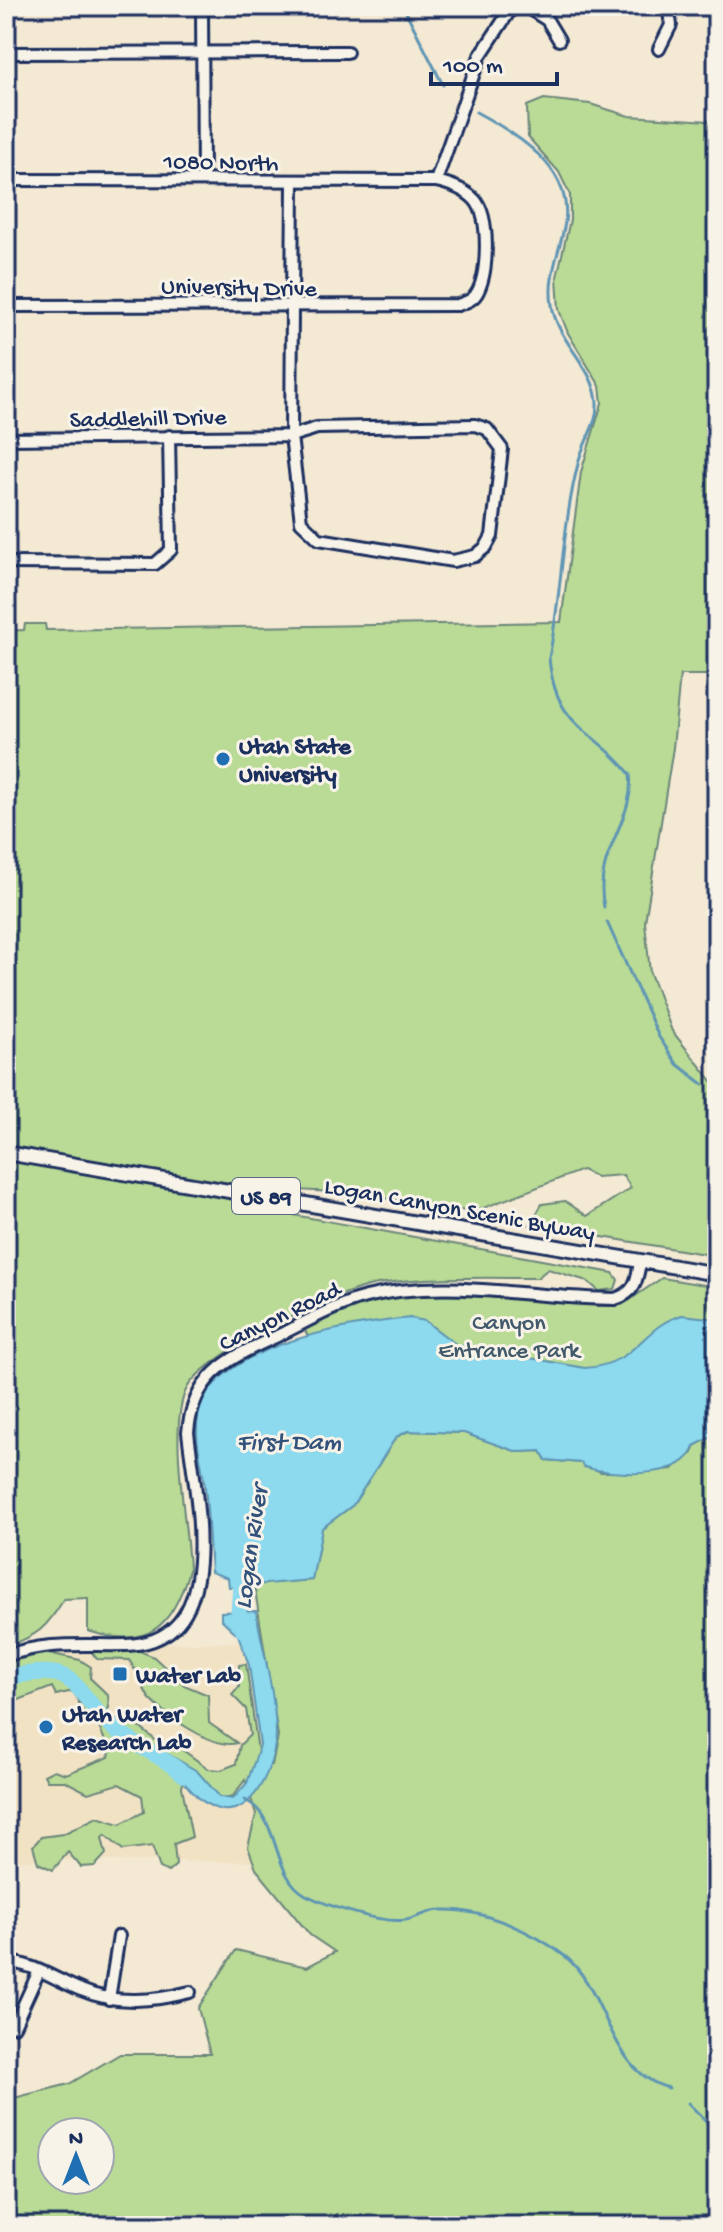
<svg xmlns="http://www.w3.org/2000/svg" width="723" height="2232" font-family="'Gochi Hand',sans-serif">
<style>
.built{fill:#f2e2c4}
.green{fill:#b9db95;stroke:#6a857a;stroke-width:2;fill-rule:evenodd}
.water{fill:#8dd9ed;stroke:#5f95b4;stroke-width:2}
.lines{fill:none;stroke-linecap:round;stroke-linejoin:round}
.stream{stroke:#5f95b4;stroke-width:3}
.river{stroke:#8dd9ed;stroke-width:16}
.minor-casing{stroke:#1b2f5e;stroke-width:16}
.major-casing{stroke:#1b2f5e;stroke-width:18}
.minor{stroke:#f7f3e8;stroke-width:10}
.major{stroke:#f7f3e8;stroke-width:12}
.poi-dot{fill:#1f6fb2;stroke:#f7f3e8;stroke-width:3}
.labels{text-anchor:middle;stroke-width:6;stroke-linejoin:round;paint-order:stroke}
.shield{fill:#f7f3e8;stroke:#5d6a87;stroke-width:2}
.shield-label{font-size:22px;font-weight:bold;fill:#1b2f5e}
.street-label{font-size:24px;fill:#1b2f5e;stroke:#f7f3e8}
.poi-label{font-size:24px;font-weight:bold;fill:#1b2f5e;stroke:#f7f3e8;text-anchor:start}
.park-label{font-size:24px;fill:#425a6c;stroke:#f7f3e8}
.water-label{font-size:26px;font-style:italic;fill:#32517b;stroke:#f7f3e8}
</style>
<rect width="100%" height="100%" fill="#f4e9d3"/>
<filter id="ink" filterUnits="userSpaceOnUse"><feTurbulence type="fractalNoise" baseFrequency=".0125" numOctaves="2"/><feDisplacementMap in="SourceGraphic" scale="16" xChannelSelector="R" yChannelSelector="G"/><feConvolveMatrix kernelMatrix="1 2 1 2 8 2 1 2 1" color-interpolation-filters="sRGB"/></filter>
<g filter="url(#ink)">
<polygon class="built" points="273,1642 431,1863 6,1860 6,1646"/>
<g class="green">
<path d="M544,99l46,5 39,12 81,5 7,-10v587l-8,-23h-29l-7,73 -28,174 5,51 22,58 45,56v169l-187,-31 12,-21 23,-3 22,15 44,-28 -8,-13 -27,2 -14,-7 -109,42 -122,-19 -54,-3 -9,24 325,59 5,7 -3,9 -16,2 -12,-10 -39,-12 -11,9c-53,0 -107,-2 -159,6 -40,6 -172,69 -191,104 -20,37 1,137 2,182 -16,57 -41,80 -101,61v-33l-24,1c-18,30 -26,36 -58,48v-1016l18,-1 1,-6h20l1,6 515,-8 20,-150 21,-69 -2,-17 -32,-53 -9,-23 -2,-33 13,-57v-25l-11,-23 -31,-35 -1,-31z"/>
<polygon points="662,1278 717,1287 717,1326 607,1376 309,1339 304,1328 372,1301 404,1296 455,1295 622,1305"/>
<path d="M408,1431l56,2 54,19 23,-1 5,9 36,3 19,9h43l28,-3 21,-16 1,-7 23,-12v792h-711v-126l63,-16 51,-30h90l-12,-46 38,-58 71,17 28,-15 -25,-17 -54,-66 -8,-22 8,-33 -11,-34 -12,16 -14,3 -33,-27 -4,15 10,50 -18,7 2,21 -8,7 -8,-4 -8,-22 -29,4 -18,-15 -3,3 4,16 -11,12 -14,1 -13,-15 -15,18 -15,-7 -5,-17 8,-9 22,-3 34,-17 23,7 24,-12 -2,-16 -23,-12 -31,9 -23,-12h-18l-3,-6 10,-5 12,4 43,-17 1,-5 -11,-25 18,-7 15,1 27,22 18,3 32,23 12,1 15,-6 4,-19 10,-10 -4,-26 -14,-14 7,-8v-22l7,-1 14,102 12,-1 6,-29 -24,-152 58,-4 10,-52 31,-23 43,-68zM52,2132h48v48h-48z"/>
<path d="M90,1650l50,1 14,6 30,28 24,10 1,28 28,20c-22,7 -71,-27 -87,-44 -6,-7 -13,-28 -21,-39l-32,-1z"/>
<polygon points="48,1653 80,1660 91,1667 90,1678 108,1695 109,1708 91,1718 84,1713 73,1691 56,1695 52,1687 6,1705 6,1662"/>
</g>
<g class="water">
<path d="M682,1315l35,4v115l-23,12c-8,35 -84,29 -110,21l-3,-4 -35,-3 -5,-9 -23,1 -54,-19 -56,-2 -12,6 -43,68 -31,23 -10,52 -83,7 -1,-9 -17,-6c-2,-28 -3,-57 -6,-85 -3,-26 -13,-52 -5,-78 20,-66 153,-85 210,-91l15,3 32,24 128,23c54,-4 55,-41 97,-53z"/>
<path d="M256,1611c7,40 19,82 20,122 0,29 -23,90 -61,75 -25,-10 -38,-38 -54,-58l36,21 23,26 13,2 14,-16 13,-38 -11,-80 -11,-30 -17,-16v-7z"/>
</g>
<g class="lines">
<g class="stream">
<polyline points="403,6 443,85"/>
<path d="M476,112c41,22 97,56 89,110 -4,28 -18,53 -13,83 5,37 43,62 45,98 1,20 -13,38 -18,57 -17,64 -17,133 -30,198 7,72 44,69 81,116 6,47 -38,79 -26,133"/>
<polyline points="607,922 659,1037 677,1064 703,1084"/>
<path d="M245,1800c37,18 25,75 61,95 22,11 76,29 100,25 12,-2 23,-10 35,-10 41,-2 93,22 125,47 42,35 43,116 103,131"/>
<polyline points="688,2103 717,2132"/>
</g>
<g class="river">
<polyline points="242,1566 238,1618 243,1630"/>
<path d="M6,1678c79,-18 62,12 111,53 21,17 47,25 67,44"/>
</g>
<g class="minor-casing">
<g id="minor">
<polyline points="202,6 203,180"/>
<polyline points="525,6 547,20 559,40"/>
<polyline points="659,49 671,25 668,6"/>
<polyline points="6,53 347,52"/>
<path d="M6,180l430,1c13,3 30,9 39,19 15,17 13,71 3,91 -4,9 -12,11 -20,14l-452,1"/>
<polyline points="436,181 480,56 513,6"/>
<polyline points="6,439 291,436 317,428 475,425 487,429 502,449 492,536 486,547 475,556 453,561 319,539 301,522 291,436 293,182"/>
<polyline points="6,563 155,564 171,550 169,436"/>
<path d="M6,1656c40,-15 78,-10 120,-11 105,-3 69,-148 62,-213 5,-55 37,-72 83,-93 30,-14 63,-34 95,-42 81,-20 167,2 249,2 20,-6 22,-18 25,-37"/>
<path d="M6,1962c27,1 50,18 75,28 35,15 73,11 109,2"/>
<polyline points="109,1999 119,1936"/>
<polyline points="14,2026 39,1971"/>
</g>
</g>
<g class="major-casing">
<polyline id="major" points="6,1153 717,1274"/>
</g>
<use href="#minor" class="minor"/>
<use href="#major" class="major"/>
</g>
</g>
<g class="poi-dot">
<circle cx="223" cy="759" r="8"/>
<rect x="112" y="1666" width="16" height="16" rx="4"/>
<circle cx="46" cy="1727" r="8"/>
</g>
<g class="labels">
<rect class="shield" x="232" y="1178" width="68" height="36" rx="6"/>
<g class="shield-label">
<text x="266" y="1204">US 89</text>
</g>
<g class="street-label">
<text transform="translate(221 161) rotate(1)" y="8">1080 North</text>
<text transform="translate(239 286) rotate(1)" y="8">University Drive</text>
<text transform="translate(148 417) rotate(-1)" y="8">Saddlehill Drive</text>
<text transform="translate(460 1208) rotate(10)" y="8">Logan Canyon Scenic Byway</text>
<text transform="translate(279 1315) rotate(-26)" y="8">Canyon Road</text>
</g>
<g class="poi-label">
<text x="239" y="753">Utah State<tspan x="239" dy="28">University</tspan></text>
<text x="136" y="1682">Water Lab</text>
<text x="62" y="1721">Utah Water<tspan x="62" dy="28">Research Lab</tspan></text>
</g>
<g class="park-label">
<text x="509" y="1329">Canyon<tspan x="509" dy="28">Entrance Park</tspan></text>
</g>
<g class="water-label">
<text x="289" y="1449">First Dam</text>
<text transform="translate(249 1547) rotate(-82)" y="9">Logan River</text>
</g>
</g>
<rect width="723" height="2232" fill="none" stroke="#f7f3e8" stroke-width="32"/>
<rect x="16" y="16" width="691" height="2200" fill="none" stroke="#1b2f5e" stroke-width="3" filter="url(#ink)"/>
<g transform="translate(76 2156)"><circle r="38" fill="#f7f3e8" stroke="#9fa5b1" stroke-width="2"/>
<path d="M0-6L14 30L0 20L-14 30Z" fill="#1f6fb2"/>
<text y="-12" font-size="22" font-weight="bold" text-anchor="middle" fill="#1b2f5e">N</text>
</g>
<path d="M431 72v12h126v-12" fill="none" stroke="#1b2f5e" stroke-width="4"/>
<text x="443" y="72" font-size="24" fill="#1b2f5e" stroke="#f7f3e8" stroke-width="6" paint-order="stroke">100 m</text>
</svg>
